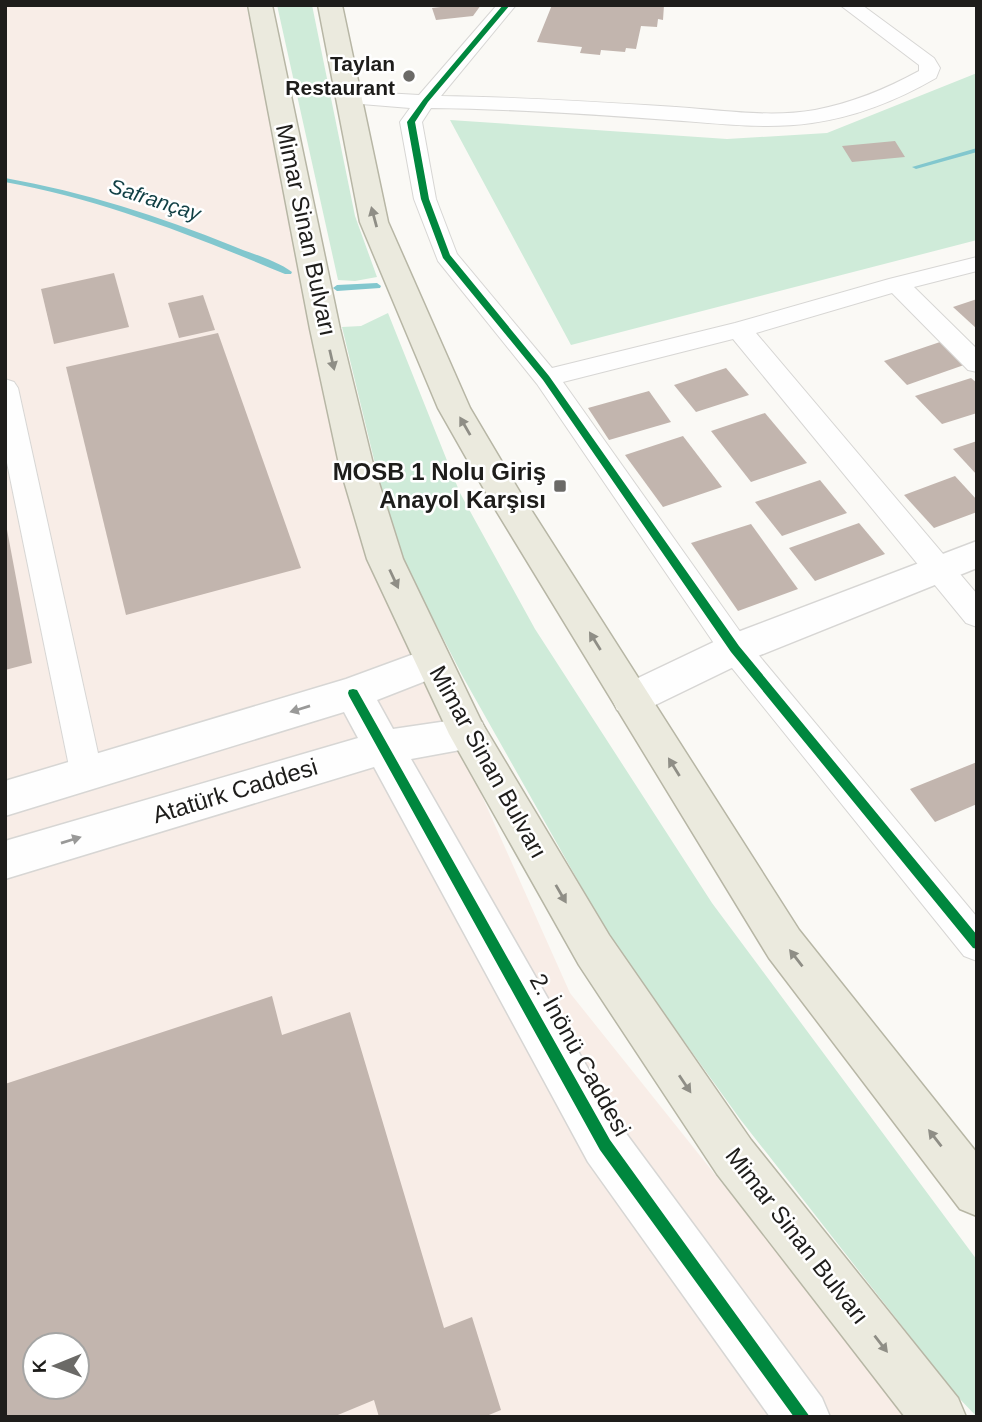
<svg xmlns="http://www.w3.org/2000/svg" width="982" height="1422" font-family="Arial,sans-serif">
<style>
.industrial{fill:#f8ede7;fill-rule:evenodd}
.green{fill:#cfebd9}
.lines{fill:none;stroke-linecap:round;stroke-linejoin:round}
.stream{fill:#82c7ce;fill-rule:evenodd}
.building{fill:#c2b5ae;fill-rule:evenodd}
.minor-casing{stroke:#d7d6d4;stroke-width:2}
.tertiary-casing{stroke:#d7d6d4;stroke-width:3}
.trunk-casing{stroke:#b7b6a5;stroke-width:3}
.minor{fill:#fefefe;fill-rule:evenodd}
.tertiary{fill:#fefefe;fill-rule:evenodd}
.trunk{fill:#ebeade;fill-rule:evenodd}
.cycleway-casing{stroke:#fff;stroke-width:5}
.cycleway{fill:#00873e;fill-rule:evenodd}
.oneway{fill:#8f8e86}
.oneway2{fill:#999998}
.poi-dot{fill:#6b6a67;stroke:#fff;stroke-width:2.5}
.labels{text-anchor:middle;stroke-width:5;stroke-linejoin:round;paint-order:stroke}
.far-poi-label{font-size:21px;font-weight:bold;fill:#1e1d1b;stroke:#fff;text-anchor:end}
.far-water-label{font-size:21px;font-style:italic;fill:#103f44;stroke:#fff}
.street-label{font-size:24px;fill:#1e1d1b;stroke:#fff}
.poi-label{font-size:24px;font-weight:bold;fill:#1e1d1b;stroke:#fff;text-anchor:end}
</style>
<rect width="100%" height="100%" fill="#faf9f5"/>
<path class="industrial" d="M5,5h241l113,516 211,472 339,424h-904zM35,1345h42v42h-42z"/>
<g class="green">
<polygon points="277,5 312,5 355,216 377,277 355,281 338,280"/>
<polygon points="977,73 977,240 571,345 450,120 727,139 827,133"/>
<polygon points="388,313 460,493 535,629 712,903 977,1260 977,1417 956,1395 740,1119 612,941 463,677 406,566 385,505 342,327 361,326"/>
</g>
<g class="lines">
<g class="stream">
<polygon points="977,148 977,152 916,169 912,167"/>
<path d="M5,178c79,14 154,38 228,68 19,8 43,14 59,26l-1,2h-6c-91,-38 -182,-74 -280,-92z"/>
<polygon points="377,283 381,286 380,288 337,291 333,288 337,285"/>
</g>
</g>
<g class="building">
<polygon points="458,5 481,5 473,16 436,20 432,8"/>
<polygon points="552,5 664,5 663,20 658,19 657,27 641,26 636,49 626,48 625,52 601,50 600,55 580,53 582,47 537,42"/>
<polygon points="895,141 905,157 852,162 842,146"/>
<polygon points="114,273 129,327 54,344 41,289"/>
<polygon points="203,295 215,330 179,338 168,303"/>
<polygon points="977,299 977,329 953,307"/>
<polygon points="218,333 301,568 126,615 66,367"/>
<polygon points="940,342 964,365 907,385 884,361"/>
<polygon points="726,368 749,395 696,412 674,385"/>
<polygon points="971,378 977,383 977,413 942,424 915,396"/>
<polygon points="649,391 671,422 609,440 588,408"/>
<polygon points="765,413 807,463 751,482 711,431"/>
<polygon points="683,436 722,487 663,507 625,455"/>
<polygon points="977,441 977,475 953,449"/>
<polygon points="955,476 977,500 977,512 934,528 904,495"/>
<polygon points="820,480 847,513 782,536 755,502"/>
<polygon points="5,519 32,663 5,670"/>
<polygon points="859,523 885,554 815,581 789,548"/>
<polygon points="751,524 798,589 738,611 691,543"/>
<polygon points="977,762 977,804 935,822 910,789"/>
<path d="M272,996l10,39 68,-23 94,316 28,-11 29,93 -17,7h-105l-5,-17 -41,17h-328v-333zM35,1345h42v42h-42z"/>
</g>
<g class="lines">
<g class="minor-casing">
<g id="minor">
<path d="M497,5h19l-75,91c78,1 156,6 235,11 45,3 94,11 139,3 37,-7 71,-21 104,-39v-6l-79,-60h22l72,53 6,10 -4,10c-38,22 -80,39 -124,45 -47,7 -96,0 -143,-3 -79,-6 -158,-11 -238,-12l-9,14 14,77 21,55 95,114 183,-45 154,-44 88,-22v14l-63,16 63,62v23l-9,-2 -76,-77 -136,40 221,261v33l-11,-4 -233,-284 -170,43 183,258 231,277v44l-13,-5 -240,-298 -187,-274 -99,-123 -24,-62 -14,-77 10,-14 -61,-5 -7,-2 -3,-4 3,-4 7,-2 70,4z"/>
<polygon points="5,379 14,382 18,388 103,776 99,786 87,790 75,786 71,776 5,453"/>
</g>
</g>
<g class="tertiary-casing">
<g id="tertiary">
<polygon points="977,541 977,568 748,660 645,710 631,715 617,710 612,699 617,688 722,638"/>
<polygon points="433,647 446,651 452,662 446,673 377,700 393,729 468,718 482,722 487,734 482,746 411,759 622,1128 822,1398 830,1417 770,1417 588,1162 374,767 5,879 5,841 358,738 344,712 5,816 5,781 346,679"/>
</g>
</g>
<g class="trunk-casing">
<g id="trunk">
<polygon points="248,5 272,5 340,329 373,464 403,559 482,723 609,935 751,1140 958,1398 966,1417 905,1417 717,1174 579,965 449,734 367,559 339,464 310,329"/>
<polygon points="318,5 342,5 388,222 470,408 521,494 799,930 977,1153 977,1216 960,1209 769,958 497,512 438,408 360,222"/>
</g>
</g>
<use href="#minor" class="minor"/>
<use href="#tertiary" class="tertiary"/>
<use href="#trunk" class="trunk"/>
<g class="cycleway-casing">
<g id="cycleway">
<polygon points="503,5 510,5 428,102 415,122 429,199 450,255 549,376 739,646 977,935 977,949 973,948 731,652 543,380 443,258 421,199 407,122 423,100"/>
<polygon points="353,689 357,690 610,1140 810,1417 794,1417 600,1150 349,696 348,693 349,690"/>
</g>
</g>
<use href="#cycleway" class="cycleway"/>
</g>
<defs><path id="oneway-solid" d="M-6-.8H1V-3.2L6.5 0L1 3.2V.8H-6Z" transform="scale(1.75)"/></defs>
<g class="oneway">
<use href="#oneway-solid" transform="translate(374 217) rotate(-105)"/>
<use href="#oneway-solid" transform="translate(332 360) rotate(77)"/>
<use href="#oneway-solid" transform="translate(465 426) rotate(-120)"/>
<use href="#oneway-solid" transform="translate(394 579) rotate(65)"/>
<use href="#oneway-solid" transform="translate(595 641) rotate(-122)"/>
<use href="#oneway-solid" transform="translate(674 767) rotate(-122)"/>
<use href="#oneway-solid" transform="translate(561 894) rotate(60)"/>
<use href="#oneway-solid" transform="translate(796 958) rotate(-128)"/>
<use href="#oneway-solid" transform="translate(685 1084) rotate(56)"/>
<use href="#oneway-solid" transform="translate(935 1138) rotate(-128)"/>
<use href="#oneway-solid" transform="translate(881 1344) rotate(52)"/>
</g>
<g class="oneway2">
<use href="#oneway-solid" transform="translate(300 709) rotate(163)"/>
<use href="#oneway-solid" transform="translate(71 840) rotate(-17)"/>
</g>
<g class="poi-dot">
<circle cx="409" cy="76" r="7"/>
<rect x="553" y="479" width="14" height="14" rx="3.5"/>
</g>
<g class="labels">
<g class="far-poi-label">
<text x="395" y="71">Taylan<tspan x="395" dy="24">Restaurant</tspan></text>
</g>
<g class="far-water-label">
<text transform="translate(155 200) rotate(18)" y="7">Safrançay</text>
</g>
<g class="street-label">
<text transform="translate(306 230) rotate(78)" y="8">Mimar Sinan Bulvarı</text>
<text transform="translate(488 762) rotate(61)" y="8">Mimar Sinan Bulvarı</text>
<text transform="translate(235 791) rotate(-17)" y="8">Atatürk Caddesi</text>
<text transform="translate(580 1055) rotate(61)" y="8">2. İnönü Caddesi</text>
<text transform="translate(797 1236) rotate(52)" y="8">Mimar Sinan Bulvarı</text>
</g>
<g class="poi-label">
<text x="546" y="480">MOSB 1 Nolu Giriş<tspan x="546" dy="28">Anayol Karşısı</tspan></text>
</g>
</g>
<rect width="982" height="1422" fill="none" stroke="#1e1d1b" stroke-width="14"/>
<g transform="translate(56 1366) rotate(269)"><circle r="33" fill="#ffffff" stroke="#a5a5a4" stroke-width="2"/>
<path d="M0-5L12 26L0 18L-12 26Z" fill="#6b6a67"/>
<text y="-10" font-size="19" font-weight="bold" text-anchor="middle" fill="#1e1d1b">K</text>
</g>
</svg>
